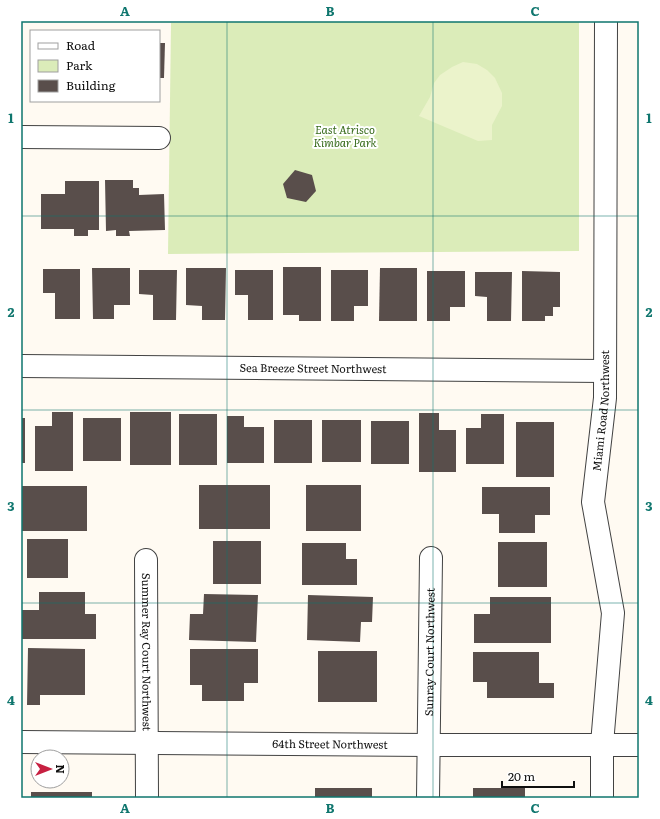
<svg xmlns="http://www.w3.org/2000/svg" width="660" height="819" font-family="Literata,serif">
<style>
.green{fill:#dbecb9}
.pitch{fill:#ebf3cb}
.building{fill:#594e4b}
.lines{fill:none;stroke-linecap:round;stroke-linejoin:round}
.minor-casing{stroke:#424242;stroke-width:24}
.minor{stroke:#fff;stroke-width:22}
.grid{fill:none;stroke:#0f766e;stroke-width:1;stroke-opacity:0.55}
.labels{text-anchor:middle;stroke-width:4;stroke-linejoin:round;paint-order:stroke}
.park-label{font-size:11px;font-style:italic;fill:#386b1c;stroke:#fff}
.street-label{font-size:11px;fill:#0f0f0f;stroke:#fff}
.neatline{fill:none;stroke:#0f766e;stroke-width:1.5}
.grid-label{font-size:13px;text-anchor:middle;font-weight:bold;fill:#0f766e}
</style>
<rect width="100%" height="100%" fill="#fffaf2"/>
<polygon class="green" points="337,21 579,21 579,251 168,254 171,23"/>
<polygon class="pitch" points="463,62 477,64 487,70 495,78 502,93 502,106 492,125 492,140 478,141 419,116 430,97 434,83 440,75 452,67"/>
<g class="building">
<polygon points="159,43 165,43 164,78 159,78"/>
<polygon points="295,170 312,175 316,191 306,202 287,198 283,184"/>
<polygon points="105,180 133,180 133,188 139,188 139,195 164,194 165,230 129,231 130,236 116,236 116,230 106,231"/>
<polygon points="65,181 99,181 99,230 88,230 88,236 74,236 74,229 41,229 41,194 65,194"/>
<polygon points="283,267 321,267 321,321 299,321 299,315 283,315"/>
<polygon points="92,268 130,268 130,305 114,305 114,319 93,319"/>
<polygon points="186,268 226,268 225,320 202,320 202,306 186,305"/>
<polygon points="380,268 417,268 417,321 379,321"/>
<polygon points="43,269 80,269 80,319 55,319 55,293 43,293"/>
<polygon points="139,270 177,270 176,320 153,320 153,295 139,294"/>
<polygon points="235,270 273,270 273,320 248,320 248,295 235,295"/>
<polygon points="331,270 368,270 368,306 354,306 354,321 331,321"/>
<polygon points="427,271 465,271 465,307 450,307 450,321 427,321"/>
<polygon points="522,271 560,272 560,307 553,307 553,316 545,316 545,321 522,321"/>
<polygon points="475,272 512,272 511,321 487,321 487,297 475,296"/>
<polygon points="52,412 73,412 73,471 35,471 35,426 52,426"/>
<rect x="130" y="412" width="41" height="53"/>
<polygon points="419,413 439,413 439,430 456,430 456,472 419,472"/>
<rect x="179" y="414" width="38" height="51"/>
<polygon points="481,414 504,414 504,464 466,464 466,428 481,428"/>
<polygon points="227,416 244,416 244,427 264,427 264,463 227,463"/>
<rect x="21" y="418" width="4" height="45"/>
<rect x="83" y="418" width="38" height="43"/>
<rect x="274" y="420" width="38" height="43"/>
<rect x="322" y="420" width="39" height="42"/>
<rect x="371" y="421" width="38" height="43"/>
<rect x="516" y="422" width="38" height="55"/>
<rect x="199" y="485" width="71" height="44"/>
<rect x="306" y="485" width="55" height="46"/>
<rect x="21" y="486" width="66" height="45"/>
<polygon points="482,487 550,487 550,515 535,515 535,533 499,533 499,514 482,514"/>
<rect x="27" y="539" width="41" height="39"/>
<rect x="213" y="541" width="48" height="43"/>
<rect x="498" y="542" width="49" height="45"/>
<polygon points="302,543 346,543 346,559 357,559 357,585 302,585"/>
<polygon points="39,592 85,592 85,614 96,614 96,639 22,639 22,610 39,610"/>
<polygon points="204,594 258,595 256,642 189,640 190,614 203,614"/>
<polygon points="308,595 373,597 372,622 361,622 360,642 307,640"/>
<polygon points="490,597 551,597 551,643 474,643 474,614 490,614"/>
<polygon points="28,648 85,649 85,695 40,695 40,705 27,705"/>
<polygon points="190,649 258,649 258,683 244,683 244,701 202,701 202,685 190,685"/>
<rect x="318" y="651" width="59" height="51"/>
<polygon points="473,652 539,652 539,683 554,683 554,698 487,698 487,682 473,682"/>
<rect x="315" y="788" width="57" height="10"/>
<rect x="473" y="788" width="52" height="10"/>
<rect x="31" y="792" width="61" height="6"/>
</g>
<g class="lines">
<g class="minor-casing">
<g id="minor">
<polyline points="21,137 159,138"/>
<path id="s1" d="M21,366l584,5"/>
<path id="s2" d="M146,560l1,238"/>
<path id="s3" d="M21,742l407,3h211"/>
<path id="s4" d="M428,798l3,-240"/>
<path id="s5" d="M602,798v-54l11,-131 -20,-111 12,-104 1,-377"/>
</g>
</g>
<use href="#minor" class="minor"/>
</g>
<path class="grid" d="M227,21v777M433,21v777M21,216h618M21,410h618M21,603h618"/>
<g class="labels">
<g class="park-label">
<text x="345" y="134">East Atrisco<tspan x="345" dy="13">Kimbar Park</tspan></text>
</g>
<g class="street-label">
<text dy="4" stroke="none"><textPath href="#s1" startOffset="292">Sea Breeze Street Northwest</textPath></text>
<text dy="4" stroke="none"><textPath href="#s5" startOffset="390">Miami Road Northwest</textPath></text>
<text dy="4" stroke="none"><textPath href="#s2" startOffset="92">Summer Ray Court Northwest</textPath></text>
<text dy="4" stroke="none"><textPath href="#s4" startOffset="146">Sunray Court Northwest</textPath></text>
<text dy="4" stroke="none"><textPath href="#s3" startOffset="309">64th Street Northwest</textPath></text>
</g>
</g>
<rect width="660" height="819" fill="none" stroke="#ffffff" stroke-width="44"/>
<rect x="30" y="30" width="130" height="72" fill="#ffffff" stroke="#9f9f9f"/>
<rect x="38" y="43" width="20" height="6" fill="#ffffff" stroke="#9f9f9f"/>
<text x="66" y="50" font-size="12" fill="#0f0f0f">Road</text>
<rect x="38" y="60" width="20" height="12" fill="#dbecb9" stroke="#9f9f9f"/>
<text x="66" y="70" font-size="12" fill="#0f0f0f">Park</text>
<rect x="38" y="80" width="20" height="12" fill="#594e4b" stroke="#9f9f9f"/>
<text x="66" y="90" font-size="12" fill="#0f0f0f">Building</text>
<g transform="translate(50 769) rotate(90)"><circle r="19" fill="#ffffff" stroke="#9f9f9f"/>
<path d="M0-3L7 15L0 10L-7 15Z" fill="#c72041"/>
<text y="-6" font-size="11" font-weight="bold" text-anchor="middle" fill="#0f0f0f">N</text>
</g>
<path d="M502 781v6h72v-6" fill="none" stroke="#0f0f0f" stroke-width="2"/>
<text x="508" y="781" font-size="12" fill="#0f0f0f" stroke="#ffffff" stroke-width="3" paint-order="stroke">20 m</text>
<rect x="22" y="22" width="616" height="775" class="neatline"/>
<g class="grid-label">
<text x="125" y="16">A</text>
<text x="330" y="16">B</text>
<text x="535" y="16">C</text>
<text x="11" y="123">1</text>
<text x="649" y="123">1</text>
<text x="11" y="317">2</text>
<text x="649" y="317">2</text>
<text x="11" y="511">3</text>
<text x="649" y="511">3</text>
<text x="11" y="705">4</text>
<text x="649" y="705">4</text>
<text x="125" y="813">A</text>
<text x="330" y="813">B</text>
<text x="535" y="813">C</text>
</g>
</svg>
